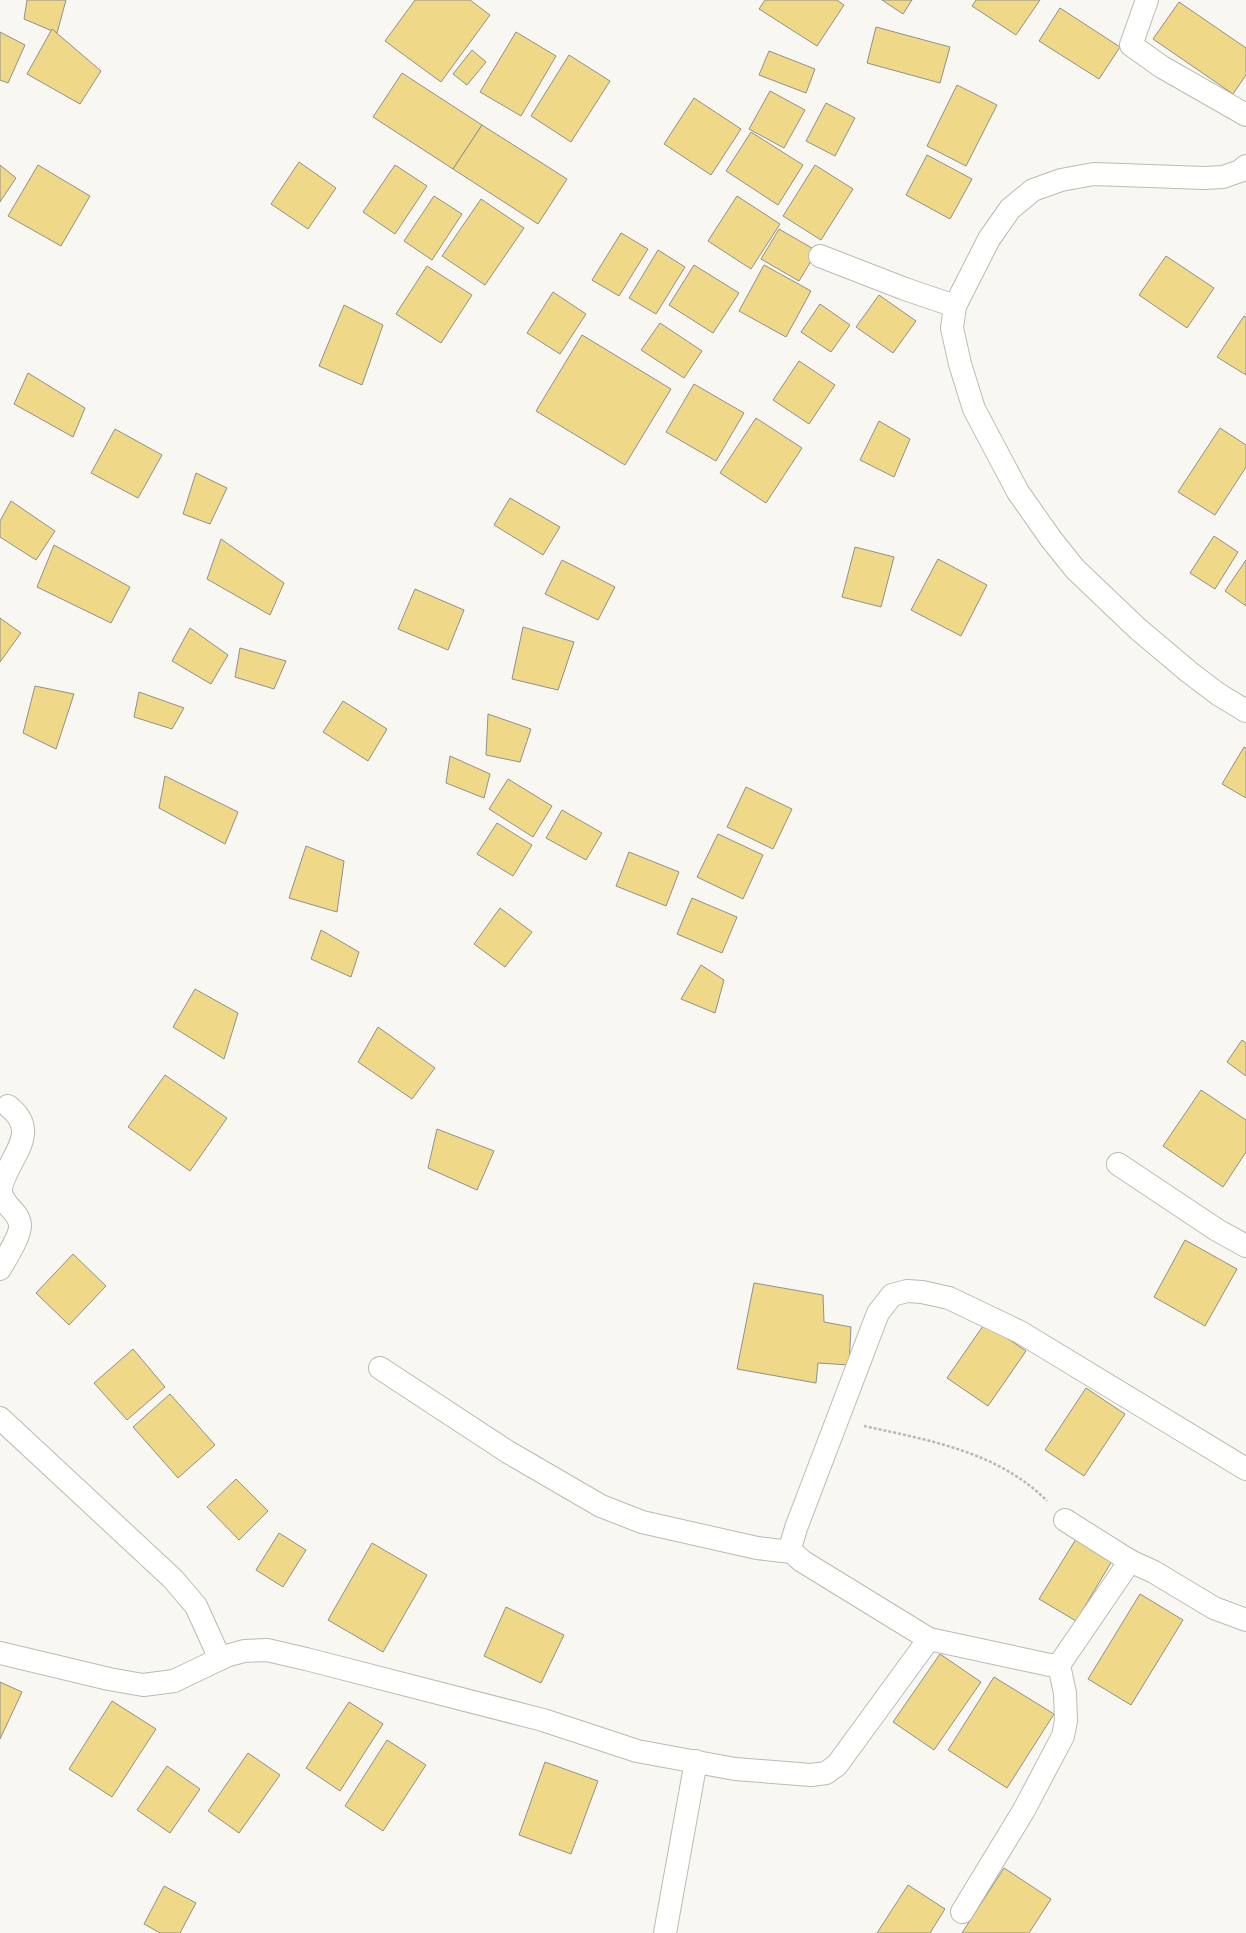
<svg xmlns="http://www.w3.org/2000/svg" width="1246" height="1933" font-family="Manrope,sans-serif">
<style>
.building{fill:#efd989;stroke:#91908b}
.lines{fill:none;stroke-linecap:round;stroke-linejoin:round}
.minor-casing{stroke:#bbbab4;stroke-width:24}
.path{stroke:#b9b9b4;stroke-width:2.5;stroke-dasharray:3 2;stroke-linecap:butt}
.minor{stroke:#fff;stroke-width:22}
</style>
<rect width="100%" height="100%" fill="#f8f7f1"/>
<g class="building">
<polygon points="27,0 66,0 57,33 24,19"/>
<polygon points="415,0 470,0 490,15 441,82 385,41"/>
<polygon points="765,0 837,0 844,5 817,46 759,9"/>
<polygon points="882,0 912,0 903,14"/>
<polygon points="976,0 1040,0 1016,35 972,6"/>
<polygon points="1179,2 1246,48 1246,75 1233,94 1153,39"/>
<polygon points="1060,8 1120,47 1099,79 1039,41"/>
<polygon points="876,27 950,47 940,83 867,63"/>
<polygon points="52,29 101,71 80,104 27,74"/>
<polygon points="0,32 25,45 8,83 0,80"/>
<polygon points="516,32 556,56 521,116 480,92"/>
<polygon points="472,50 486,62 467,85 453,74"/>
<polygon points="769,51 815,69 806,93 759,75"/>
<polygon points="569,55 610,81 571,142 531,116"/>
<polygon points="402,73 482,125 453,169 373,117"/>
<polygon points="957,85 997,105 966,166 927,146"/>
<polygon points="770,91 805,110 784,148 749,129"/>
<polygon points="694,98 741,129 711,175 664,144"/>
<polygon points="826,103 855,118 835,156 806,141"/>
<polygon points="482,125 567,179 538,224 453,169"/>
<polygon points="751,132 803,165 778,205 726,171"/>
<polygon points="927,155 972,179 950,219 906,195"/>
<polygon points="299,162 336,188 308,229 271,204"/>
<polygon points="0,165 16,178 0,202"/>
<polygon points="38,165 90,196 61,246 8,216"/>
<polygon points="395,165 427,186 395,234 363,212"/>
<polygon points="815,165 853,189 821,240 783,216"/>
<polygon points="434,196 462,214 432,260 404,241"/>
<polygon points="737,196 780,224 751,269 708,241"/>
<polygon points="481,199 524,228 485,285 442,256"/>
<polygon points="779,229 817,251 799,281 761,259"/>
<polygon points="621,233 648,249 619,296 592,280"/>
<polygon points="658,250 685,267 656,314 629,298"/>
<polygon points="1166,256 1214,288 1187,328 1139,295"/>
<polygon points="694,265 739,293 713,333 669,305"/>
<polygon points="764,265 811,291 786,337 739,311"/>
<polygon points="427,266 472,295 441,343 396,314"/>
<polygon points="553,292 586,314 560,354 527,333"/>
<polygon points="879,295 916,321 893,353 856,327"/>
<polygon points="820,304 850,325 831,352 801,332"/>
<polygon points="344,305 383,325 362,385 319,366"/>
<polygon points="1244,316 1246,317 1246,375 1217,357"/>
<polygon points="660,323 702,351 684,378 641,350"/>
<polygon points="582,335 671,389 625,465 536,411"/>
<polygon points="799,361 835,385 809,424 773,400"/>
<polygon points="28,373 85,408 73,437 14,404"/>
<polygon points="694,384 744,413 716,461 666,432"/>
<polygon points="756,418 802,448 766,503 720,473"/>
<polygon points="879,421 910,439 894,477 860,460"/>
<polygon points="1220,428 1246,445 1246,467 1215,515 1178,492"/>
<polygon points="115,429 162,455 138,498 91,473"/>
<polygon points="196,473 227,488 210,524 183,514"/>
<polygon points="510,498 560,527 543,555 494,525"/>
<polygon points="11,501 55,531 36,560 0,537 0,521"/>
<polygon points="1214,536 1238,552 1215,589 1190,573"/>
<polygon points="221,539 284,583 270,615 207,579"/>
<polygon points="54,545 130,587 111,623 37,587"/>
<polygon points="855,547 894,557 881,607 842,597"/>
<polygon points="938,559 987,585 961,636 911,610"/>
<polygon points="562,560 615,587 598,620 545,594"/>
<polygon points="1246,560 1246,606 1225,591"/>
<polygon points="415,589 464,610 448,650 398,629"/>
<polygon points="0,618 21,633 0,662"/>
<polygon points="523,627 574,642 558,690 512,679"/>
<polygon points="190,628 228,655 211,684 172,661"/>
<polygon points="240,648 286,661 274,689 235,677"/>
<polygon points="35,686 74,694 56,749 23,733"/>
<polygon points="139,692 184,708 172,729 134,717"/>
<polygon points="343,701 387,729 368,761 323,732"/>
<polygon points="488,714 531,729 520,762 486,755"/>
<polygon points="1244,747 1246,748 1246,798 1222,784"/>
<polygon points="450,756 490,774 484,798 446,783"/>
<polygon points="165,776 238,812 225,844 159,808"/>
<polygon points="508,779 552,806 533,837 489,809"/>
<polygon points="746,787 792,809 773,849 727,827"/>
<polygon points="562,810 602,833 586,860 546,838"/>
<polygon points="497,823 532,845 513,876 477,854"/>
<polygon points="718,834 763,855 743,899 697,877"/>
<polygon points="306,846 344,861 337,912 289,898"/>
<polygon points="629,852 679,872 666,906 616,886"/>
<polygon points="692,898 737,917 722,953 677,934"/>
<polygon points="500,908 532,932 505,967 474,944"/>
<polygon points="321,930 359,952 351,977 311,959"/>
<polygon points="701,965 724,980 715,1013 681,999"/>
<polygon points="195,989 238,1013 224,1059 173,1027"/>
<polygon points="378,1027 435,1068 412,1099 358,1062"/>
<polygon points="1242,1040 1246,1043 1246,1076 1227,1062"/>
<polygon points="165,1075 227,1118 190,1171 128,1127"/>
<polygon points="1201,1090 1246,1120 1246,1152 1223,1187 1163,1146"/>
<polygon points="437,1129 494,1151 477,1190 428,1168"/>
<polygon points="1185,1240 1237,1269 1205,1326 1154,1297"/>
<polygon points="73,1254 106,1286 69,1325 36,1293"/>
<polygon points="754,1283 823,1295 824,1322 851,1327 849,1365 818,1363 816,1383 737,1369"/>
<polygon points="985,1323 1026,1351 988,1406 947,1378"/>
<polygon points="133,1349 165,1387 127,1420 94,1383"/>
<polygon points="1086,1388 1125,1414 1084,1476 1045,1450"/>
<polygon points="170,1394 215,1445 178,1478 133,1427"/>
<polygon points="236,1479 268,1511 239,1540 207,1507"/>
<polygon points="279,1533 306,1550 283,1587 256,1570"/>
<polygon points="1076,1539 1112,1561 1076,1621 1039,1599"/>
<polygon points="372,1543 427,1575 383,1652 328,1620"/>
<polygon points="1140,1594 1183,1620 1131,1705 1088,1679"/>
<polygon points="506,1607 564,1635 541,1683 484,1656"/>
<polygon points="940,1654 981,1682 934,1750 893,1722"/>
<polygon points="994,1677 1054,1714 1007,1788 948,1750"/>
<polygon points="0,1682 22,1692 0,1739"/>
<polygon points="112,1701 156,1729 112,1797 69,1769"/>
<polygon points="349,1702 383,1724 340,1791 306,1768"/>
<polygon points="387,1740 426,1765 383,1831 345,1806"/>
<polygon points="248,1753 280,1775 239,1833 208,1811"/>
<polygon points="545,1762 598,1781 571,1854 519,1835"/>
<polygon points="167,1766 200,1789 170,1833 137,1810"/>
<polygon points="1004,1868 1051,1899 1029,1933 962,1933"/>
<polygon points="908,1885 945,1909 930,1933 877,1933"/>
<polygon points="164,1886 196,1903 180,1933 160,1933 144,1924"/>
</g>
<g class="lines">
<g class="minor-casing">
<g id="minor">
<polyline points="1147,0 1131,45 1162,67 1246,115"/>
<polyline points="1246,166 1240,171 1223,177 1204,178 1094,174 1061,180 1033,190 1010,209 989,239 955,306 952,328 960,364 974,409 1018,492 1051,539 1075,569 1138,629 1189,672 1218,694 1246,711"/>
<polyline points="820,256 905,289 955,306"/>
<polyline points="1118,1164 1217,1230 1246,1246"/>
<path d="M0,1269c5,-9 21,-34 20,-44 -1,-15 -20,-20 -19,-37 6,-30 42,-55 7,-82"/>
<polyline points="380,1368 508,1452 601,1506 642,1522 757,1548 792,1552"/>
<polyline points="0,1418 173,1579 196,1606 220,1659"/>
<polyline points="1065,1520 1130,1561 1154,1572 1214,1608 1246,1620"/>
<polyline points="929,1639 802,1561 792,1552 791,1545 796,1528 878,1313 892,1295 907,1291 922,1292 949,1298 1020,1332 1246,1469"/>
<polyline points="0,1653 109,1679 143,1685 174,1681 226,1656 244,1651 267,1650 306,1659 543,1720 637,1751 735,1769 811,1775 826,1773 837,1765 929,1639 1050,1665 1059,1665 1130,1561"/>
<polyline points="962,1912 1024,1810 1063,1736 1066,1721 1065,1693 1059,1665"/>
<polyline points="665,1933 696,1761"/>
</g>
</g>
<path class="path" d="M864,1426c64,14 135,26 183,75"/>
<use href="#minor" class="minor"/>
</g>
</svg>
